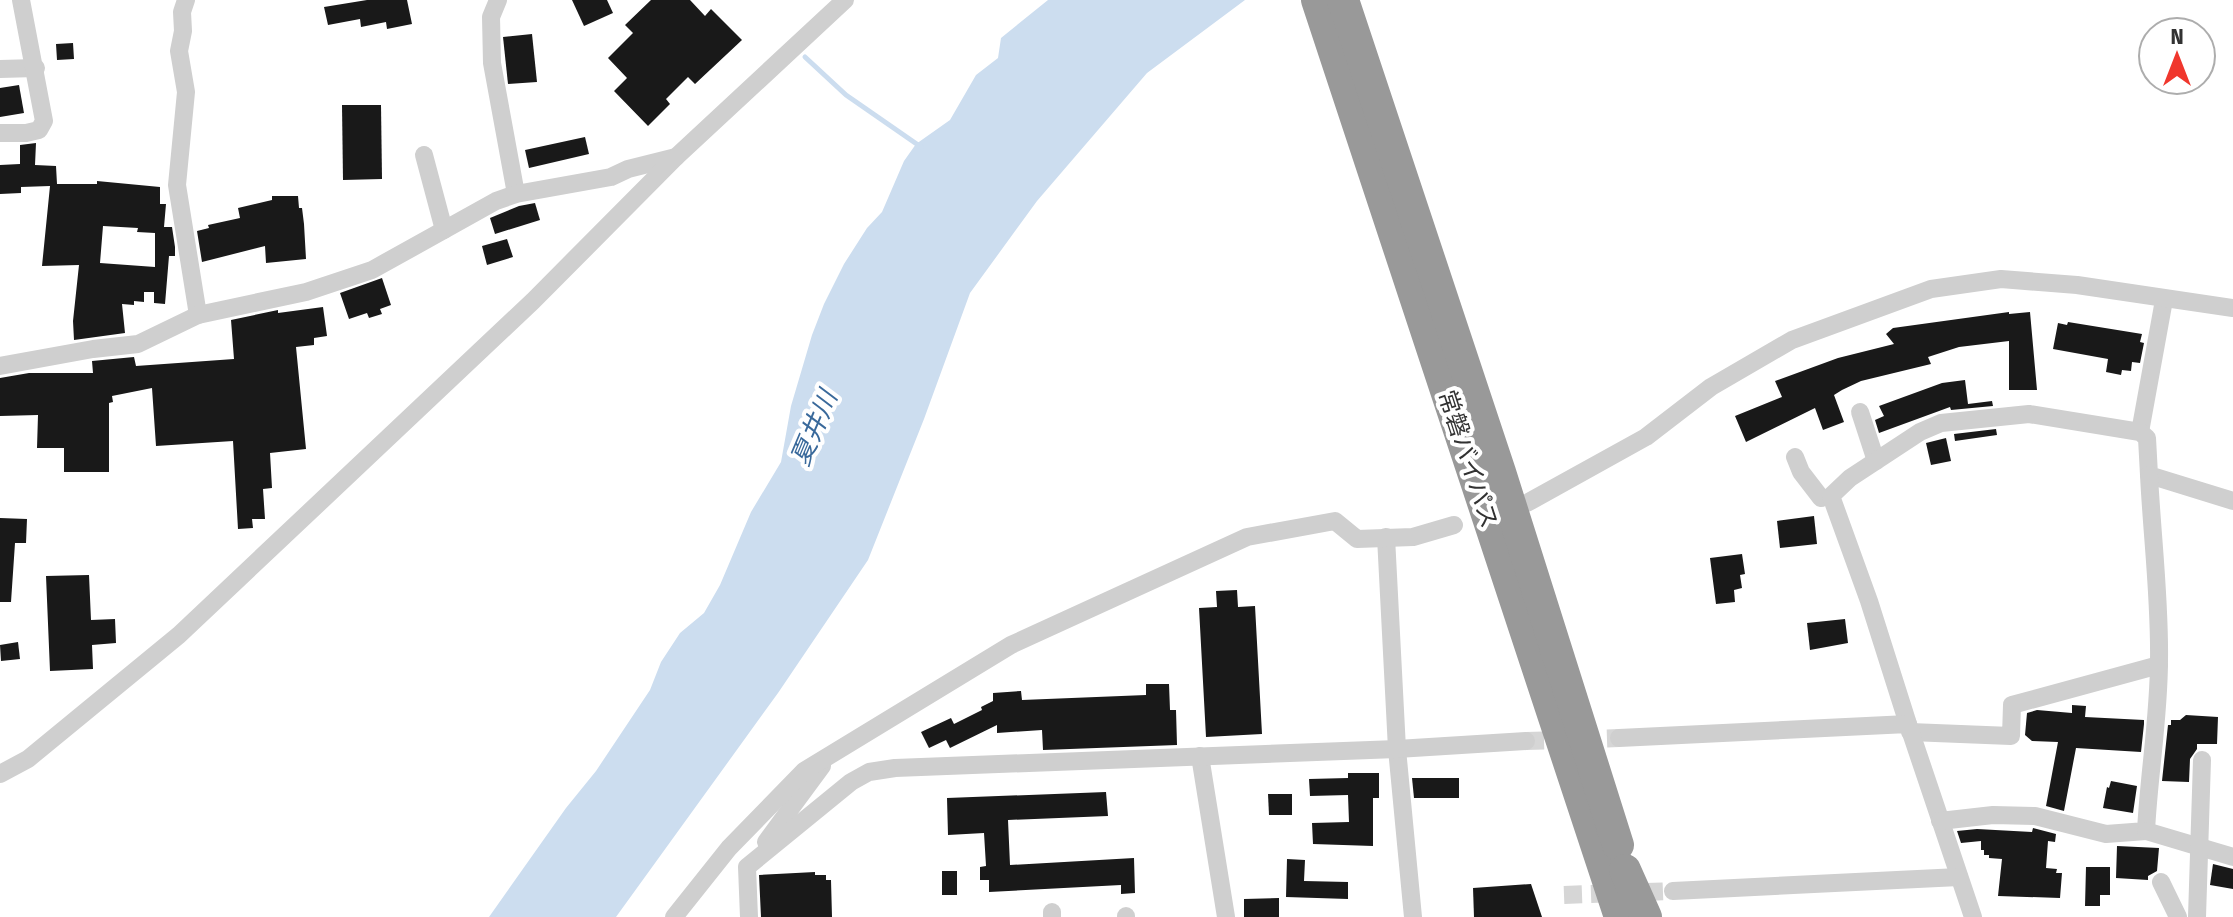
<svg xmlns="http://www.w3.org/2000/svg" width="2233" height="917" font-family="'Fira Sans Condensed','Noto Sans JP',sans-serif">
<style>
.water{fill:#ccddef}
.lines{fill:none;stroke-linecap:round;stroke-linejoin:round}
.stream{stroke:#ccddef;stroke-width:5}
.building{fill:#191919;fill-rule:evenodd}
.street-tunnel{stroke:#d6d6d6;stroke-width:18;stroke-dasharray:18 9;stroke-linecap:butt}
.street{stroke:#cfcfcf;stroke-width:18}
.highway{stroke:#999;stroke-width:32}
.labels{text-anchor:middle;stroke-width:8;stroke-linejoin:round;paint-order:stroke}
.street-label{font-size:24px;fill:#323232;stroke:#fff}
.water-label{font-size:26px;font-style:italic;fill:#39699b;stroke:#fff}
</style>
<rect width="100%" height="100%" fill="#fff"/>
<polygon class="water" points="1048,0 1245,0 1147,73 1037,201 970,293 924,419 868,560 778,693 616,917 489,917 566,808 596,771 650,690 661,662 680,633 704,613 720,585 751,512 781,462 791,406 812,335 824,304 844,264 867,228 882,212 904,161 916,144 950,120 976,75 998,58 1001,38"/>
<g class="lines">
<polyline class="stream" points="805,57 846,95 921,147"/>
</g>
<g class="building">
<polygon points="367,0 407,0 412,24 387,29 386,22 361,27 360,19 328,25 324,7"/>
<polygon points="572,0 607,0 613,13 584,26"/>
<polygon points="651,0 690,0 705,16 711,9 742,40 695,84 688,77 666,99 670,104 648,126 614,91 627,78 608,58 633,33 625,25"/>
<polygon points="532,34 537,82 508,84 503,37"/>
<polygon points="73,43 74,59 57,60 56,44"/>
<polygon points="19,85 24,113 0,117 0,88"/>
<polygon points="342,105 381,105 382,179 343,180"/>
<polygon points="585,137 589,154 529,168 525,150"/>
<path d="M36,143l-1,22 21,1 1,18h40v-3l63,6v17h6l-2,23h8l3,20v9h-6l-4,48 -11,-1v-11h-10v10l-10,-1v4l-12,-1 3,29 -51,7 -1,-19 6,-56 -37,1 8,-80 -29,1v6l-21,1v-29l20,-1v-19zM103,226l35,2 -1,4 18,1v34l-55,-4z"/>
<polygon points="272,196 298,196 299,208 302,208 304,224 306,259 266,263 265,246 202,262 197,231 209,228 208,225 240,218 238,208 272,200"/>
<polygon points="535,203 540,220 495,234 490,218 519,206"/>
<polygon points="507,239 513,257 487,265 482,246"/>
<polygon points="382,278 391,305 380,309 382,314 369,318 367,313 349,319 340,293"/>
<polygon points="323,307 327,336 314,338 314,345 296,347 306,449 270,453 272,488 263,489 265,519 252,519 253,528 238,529 233,441 156,446 152,388 112,396 113,402 109,403 109,472 64,472 64,448 37,448 38,415 0,416 0,378 29,373 93,373 92,361 134,357 136,366 234,359 231,320 278,310 278,313"/>
<polygon points="2009,312 2009,314 2030,312 2037,390 2009,390 2009,341 1959,347 1928,357 1931,364 1861,381 1842,390 1834,395 1844,422 1823,430 1815,408 1746,442 1735,416 1782,397 1775,381 1838,358 1894,344 1886,334 1893,328"/>
<polygon points="2068,322 2142,334 2140,342 2144,343 2140,363 2132,362 2131,371 2122,370 2121,375 2106,372 2108,359 2053,349 2058,323 2067,325"/>
<polygon points="1965,380 1968,404 1992,401 1993,406 1951,410 1950,407 1879,433 1875,420 1884,416 1879,406 1942,383"/>
<polygon points="1996,429 1997,435 1955,441 1954,434"/>
<polygon points="1946,438 1951,461 1931,465 1926,443"/>
<polygon points="1814,516 1817,544 1780,548 1777,521"/>
<polygon points="0,518 27,519 26,543 15,543 11,602 0,602"/>
<polygon points="1742,554 1745,574 1740,575 1742,588 1734,590 1735,602 1716,604 1710,558"/>
<polygon points="89,575 91,620 115,619 116,643 92,645 93,669 50,671 46,576"/>
<polygon points="1237,590 1238,607 1255,606 1262,734 1206,737 1199,608 1217,607 1216,591"/>
<polygon points="1845,619 1848,643 1810,650 1807,623"/>
<polygon points="18,642 20,659 1,661 0,645"/>
<polygon points="1146,684 1169,684 1170,710 1176,710 1177,745 1043,750 1042,730 997,733 997,725 950,748 946,740 929,748 921,732 951,718 954,724 982,710 981,707 993,701 993,693 1021,691 1022,700 1146,695"/>
<polygon points="2072,705 2086,706 2085,717 2144,720 2144,724 2141,752 2076,748 2064,811 2046,806 2058,742 2032,741 2025,735 2027,713 2037,710 2072,713"/>
<polygon points="2186,715 2218,717 2217,744 2197,744 2197,749 2190,759 2189,782 2162,781 2168,725 2171,725 2171,720 2180,720"/>
<polygon points="1348,773 1379,773 1379,798 1373,798 1373,846 1313,844 1312,823 1349,822 1348,795 1310,796 1309,779 1348,778"/>
<polygon points="1412,778 1459,778 1459,798 1414,798"/>
<polygon points="2111,781 2137,786 2133,813 2103,808 2107,787 2109,788"/>
<polygon points="1106,792 1108,816 1008,820 1010,865 1134,858 1135,893 1121,894 1121,885 989,892 989,880 980,880 980,867 986,866 984,833 948,835 947,798"/>
<polygon points="1268,794 1292,794 1292,815 1269,815"/>
<polygon points="2033,828 2056,834 2055,842 2048,841 2046,868 2057,869 2056,873 2062,873 2060,898 1998,896 2002,859 1989,858 1989,855 1984,855 1984,850 1981,850 1981,841 1961,843 1957,831 1977,829 2032,832"/>
<polygon points="2117,846 2159,848 2157,871 2148,876 2148,880 2116,878"/>
<polygon points="1287,859 1305,860 1304,881 1348,882 1348,899 1286,897"/>
<polygon points="2213,864 2233,869 2233,889 2210,885"/>
<polygon points="2086,867 2110,867 2110,895 2100,895 2100,906 2085,906"/>
<rect x="942" y="871" width="15" height="24"/>
<polygon points="815,872 815,875 826,875 826,880 831,880 832,917 761,917 759,875"/>
<polygon points="1531,884 1542,917 1474,917 1473,888"/>
<polygon points="1279,898 1279,917 1244,917 1244,899"/>
</g>
<g class="lines">
<g class="street-tunnel">
<polyline points="1526,741 1619,738"/>
<polyline points="1564,895 1673,891"/>
</g>
<g class="street">
<polyline points="186,0 182,12 183,31 179,51 186,92 177,185 198,315"/>
<polyline points="498,0 491,17 492,63 516,194"/>
<polyline points="0,69 36,68"/>
<polyline points="0,133 26,133 39,130 44,121 21,0"/>
<polyline points="424,155 444,230"/>
<polyline points="0,366 93,349 138,344 198,315 306,292 372,270 496,201 516,194 611,177 628,169 676,157"/>
<polyline points="1860,412 1876,461"/>
<polyline points="2140,432 2164,300"/>
<polyline points="1795,457 1801,472 1821,498"/>
<polyline points="1527,503 1646,437 1711,387 1792,340 1931,289 2001,279 2077,285 2233,308"/>
<polyline points="1386,537 1397,749 1413,917"/>
<polyline points="1908,724 1869,601 1831,496 1850,478 1920,432 1941,423 2029,414 2140,432 2147,438 2149,475 2233,501"/>
<polyline points="1910,732 2011,736 2012,705 2159,665"/>
<polyline points="1619,738 1908,724 1973,917"/>
<polyline points="1200,756 1226,917"/>
<polyline points="0,774 28,759 179,635 533,301 676,157 845,0"/>
<path d="M1940,821l53,-6 42,1 71,18 40,-3c3,-58 13,-114 13,-171 1,-61 -7,-124 -10,-185"/>
<polyline points="2146,831 2233,857"/>
<polyline points="766,842 822,766"/>
<polyline points="2161,882 2178,917"/>
<polyline points="1673,891 1959,877"/>
<polyline points="1052,912 1052,917"/>
<polyline points="1126,916 1126,917"/>
<polyline points="674,917 729,848 804,771 1011,645 1247,537 1335,521 1357,539 1413,537 1454,525"/>
<polyline points="749,917 747,867 851,782 869,772 895,768 1397,749 1526,741"/>
<polyline points="2197,917 2202,760"/>
</g>
<g class="highway">
<polyline points="1317,0 1620,917"/>
<polyline points="1343,0 1500,472 1618,845"/>
<polyline points="1625,870 1646,917"/>
</g>
</g>
<g class="labels">
<g class="street-label">
<text transform="translate(1468 459) rotate(72)" y="8">常磐バイパス</text>
</g>
<g class="water-label">
<text transform="translate(814 428) rotate(-67)" y="9">夏井川</text>
</g>
</g>
<g transform="translate(2177 56)"><circle r="38" fill="#ffffff" stroke="#adadad" stroke-width="2"/>
<path d="M0-6L14 30L0 20L-14 30Z" fill="#f0372d"/>
<text y="-12" font-size="22" font-weight="bold" text-anchor="middle" fill="#323232">N</text>
</g>
</svg>
